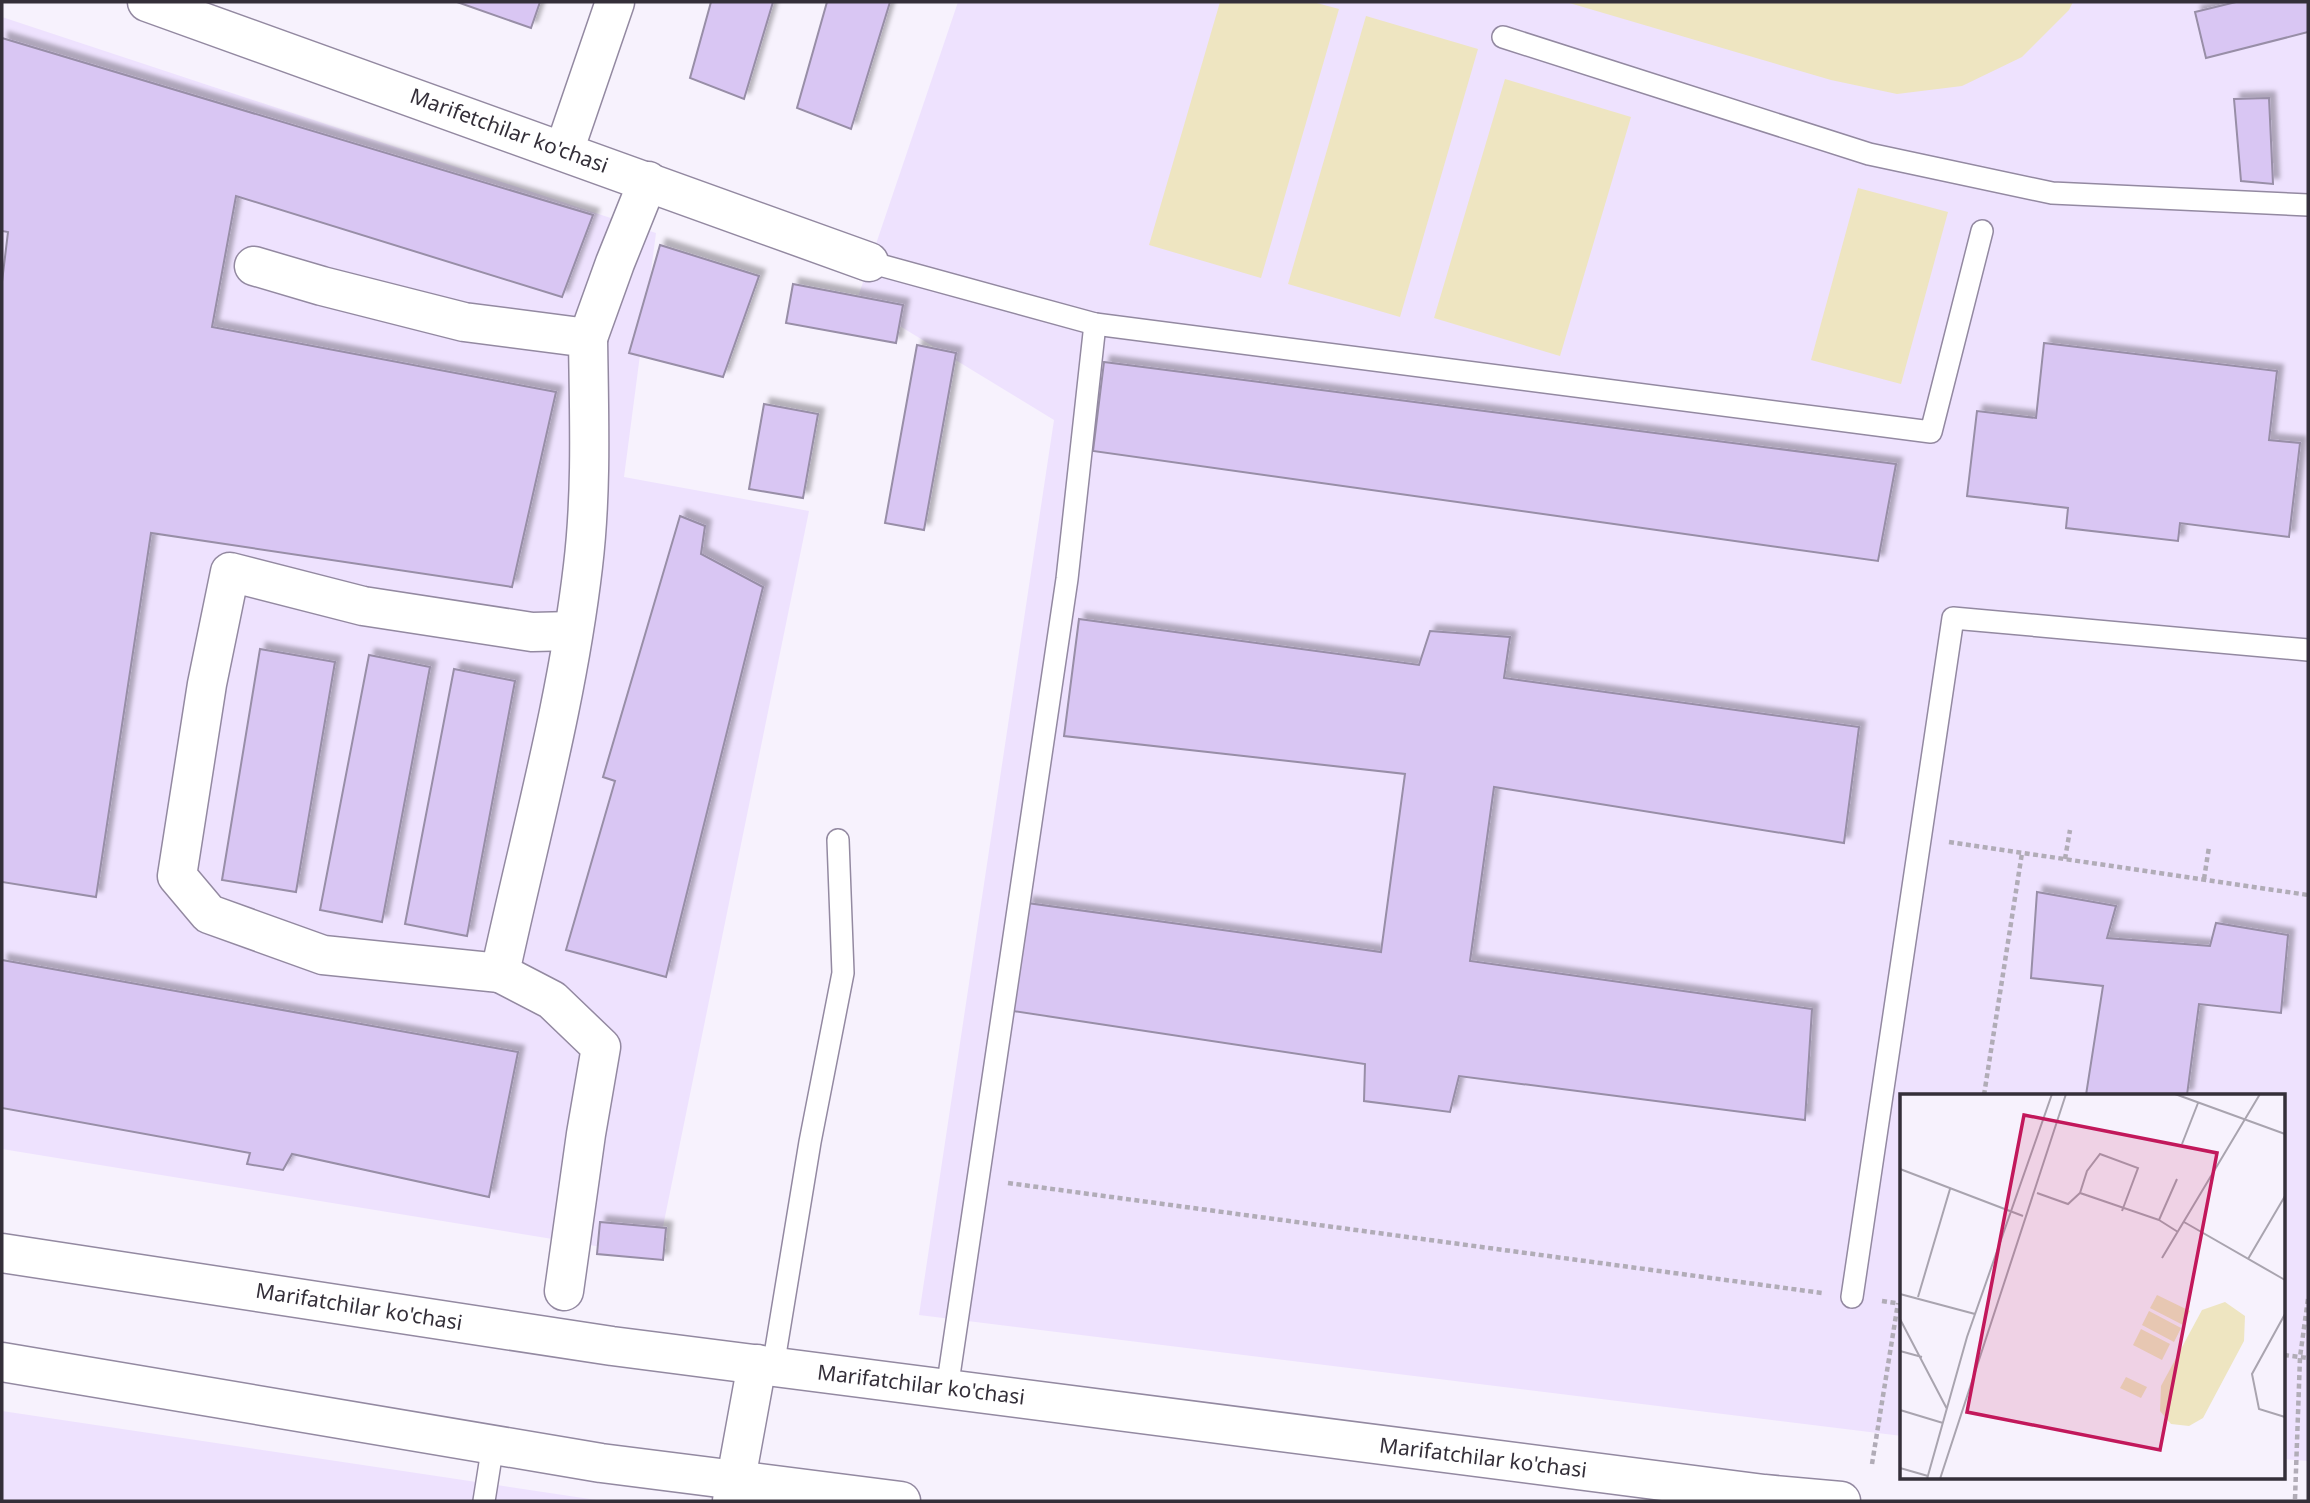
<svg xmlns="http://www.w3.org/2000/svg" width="2310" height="1503" font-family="'Noto Sans',sans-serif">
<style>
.built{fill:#eee2fe}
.green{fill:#eee5c1}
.building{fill:#d9c6f3;stroke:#988ea7;stroke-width:2;filter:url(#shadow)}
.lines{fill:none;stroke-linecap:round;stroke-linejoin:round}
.lane-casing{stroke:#9389a1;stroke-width:24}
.street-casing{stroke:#9389a1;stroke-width:41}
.secondary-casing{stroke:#9389a1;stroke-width:41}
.path{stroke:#b1acb7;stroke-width:4.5;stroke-dasharray:5 3.5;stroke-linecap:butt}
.lane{stroke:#fff;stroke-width:21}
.street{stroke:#fff;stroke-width:38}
.secondary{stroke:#fff;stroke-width:38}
.labels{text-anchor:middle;stroke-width:5;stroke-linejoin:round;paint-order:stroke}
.street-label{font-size:21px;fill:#342f39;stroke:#fff}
.inset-road{fill:none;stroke:#a9a4af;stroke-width:2}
.view{fill:#c2185b;fill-opacity:0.15;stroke:#c2185b;stroke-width:3.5}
.inset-edge{fill:none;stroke:#342f39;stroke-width:3.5}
</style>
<defs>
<filter id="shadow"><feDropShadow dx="6" dy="-6" stdDeviation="2" flood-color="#0004"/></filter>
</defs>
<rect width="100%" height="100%" fill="#f7f2fd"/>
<g class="built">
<polygon points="958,2 2308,2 2308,1461 2284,1459 2284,1095 1902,1095 1902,1436 919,1315 1054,420 857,300"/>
<polygon points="2,17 656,233 624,477 809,511 657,1256 2,1149"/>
<polygon points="2,1411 603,1501 2,1501"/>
</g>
<g class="green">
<polygon points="1220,2 1313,2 1339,9 1261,278 1149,245"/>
<polygon points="1566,2 2073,2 2069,10 2022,57 1962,86 1897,94 1831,80"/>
<polygon points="1366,16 1478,49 1400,317 1288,284"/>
<polygon points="1505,79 1631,117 1560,356 1434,318"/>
<polygon points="1858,188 1948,212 1901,384 1811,360"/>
</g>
<g class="building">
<polygon points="457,2 540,2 531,28"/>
<polygon points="711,2 773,2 744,99 690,78"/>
<polygon points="827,2 890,2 851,129 797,108"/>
<polygon points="2236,2 2308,2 2308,32 2206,58 2195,12"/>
<polygon points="2,38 593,215 562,297 236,196 212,327 556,392 512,587 151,533 96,897 2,882 2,282 8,232 2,231"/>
<polygon points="2269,98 2273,184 2241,181 2234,99"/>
<polygon points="660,245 759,276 723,377 629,353"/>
<polygon points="793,284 903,305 896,343 786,323"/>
<polygon points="2044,343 2277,371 2269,440 2300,443 2289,537 2180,523 2178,541 2066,528 2068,508 1967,496 1977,411 2036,418"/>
<polygon points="917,345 956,353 924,530 885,523"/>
<polygon points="1104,362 1896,464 1878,561 1093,451"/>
<polygon points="764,404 818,414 803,498 749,489"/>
<polygon points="680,516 705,526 701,554 763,587 666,977 566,950 615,781 603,777"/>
<polygon points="1079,619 1419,665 1430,631 1510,637 1504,678 1859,727 1844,843 1494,787 1470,961 1812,1009 1805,1120 1459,1076 1450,1112 1364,1101 1365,1064 1013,1011 1027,903 1381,952 1405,774 1064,736"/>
<polygon points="260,649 335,662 296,892 222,880"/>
<polygon points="369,655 430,667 382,922 320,910"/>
<polygon points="454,669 515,681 467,936 405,924"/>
<polygon points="2037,892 2116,906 2107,938 2210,946 2216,923 2288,935 2281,1013 2199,1004 2187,1095 2086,1095 2103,986 2031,978"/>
<polygon points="2,960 518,1052 489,1197 292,1154 283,1170 247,1164 250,1153 2,1108"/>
<polygon points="600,1222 666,1228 663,1260 597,1254"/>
</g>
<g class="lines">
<g class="lane-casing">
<g id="lane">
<polyline points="1503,37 1869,154 2052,193 2308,205"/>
<polyline points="869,262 1095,324 1931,432 1982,231"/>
<polyline points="1852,1297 1953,618 2308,650"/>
<polyline points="773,1367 810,1142 843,973 838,840"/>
<polyline points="947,1389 1067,579 1095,324"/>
<polyline points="484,1501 493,1444"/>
</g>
</g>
<g class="street-casing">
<g id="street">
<polyline points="147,2 869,262"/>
<polyline points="564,151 615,2"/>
<path d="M254,266l68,20 142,36 124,16c1,75 4,153 -5,228 -16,138 -54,272 -83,407l52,27 49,47 -15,87 -22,157"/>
<polyline points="588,338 615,263 648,181"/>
<polyline points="500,973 323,955 209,914 177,876 207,684 230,572 363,606 532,632 573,631"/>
<polyline points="732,1501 757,1364"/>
</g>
</g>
<g class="secondary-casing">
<g id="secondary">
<polyline points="2,1253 612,1346 1764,1494 1841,1501"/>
<polyline points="2,1362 601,1463 901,1501"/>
</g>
</g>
<g class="path">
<polyline points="1949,842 2308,895"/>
<polyline points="2065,859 2070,830"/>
<polyline points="2204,879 2209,847"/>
<polyline points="1984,1095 2022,853"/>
<polyline points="1008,1183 1822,1293"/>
<polyline points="1882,1301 1902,1304"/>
<polyline points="2284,1355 2308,1358"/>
<polyline points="1872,1464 1898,1303"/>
<polyline points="2295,1499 2300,1357 2308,1299"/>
</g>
<use href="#lane" class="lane"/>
<use href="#street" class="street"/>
<use href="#secondary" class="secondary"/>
</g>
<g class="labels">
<g class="street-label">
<text transform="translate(509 131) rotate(20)" y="7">Marifetchilar ko'chasi</text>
<text transform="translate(359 1307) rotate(9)" y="7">Marifatchilar ko'chasi</text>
<text transform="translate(921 1385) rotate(7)" y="7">Marifatchilar ko'chasi</text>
<text transform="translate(1483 1458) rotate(7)" y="7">Marifatchilar ko'chasi</text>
</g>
</g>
<g transform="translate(1900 1094)">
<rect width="385" height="385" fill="#f7f2fd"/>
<path d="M257,201l33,16 -7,14 -33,-17zM325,208l20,14 -1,25 -41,77 -14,8 -18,-2 -11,-13 1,-25 41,-76zM249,217l32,17 -7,14 -32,-17zM241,235l29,15 -8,16 -29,-15zM226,283l21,10 -6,11 -21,-10z" fill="#eee5c1"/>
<path class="inset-road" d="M275,0l110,40M282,50l16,-41M0,75l123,47M137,99l31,11 12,-11 79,27 18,-41M180,99l7,-22 13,-17 38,14 -16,43M259,126l19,12M284,128l101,58M262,164l98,-164M348,165l37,-63M0,200l75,20M18,203l32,-108M385,220l-33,60 7,35 26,8M0,225l47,90M0,257l22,6M0,316l43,13M0,374l28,8M27,385l40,-142 85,-243M40,385l126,-385"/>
<path class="view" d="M124,21l193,38 -57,297 -193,-38z"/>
<rect width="385" height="385" class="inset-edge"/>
</g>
<rect width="2310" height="1503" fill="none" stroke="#342f39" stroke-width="7"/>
</svg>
